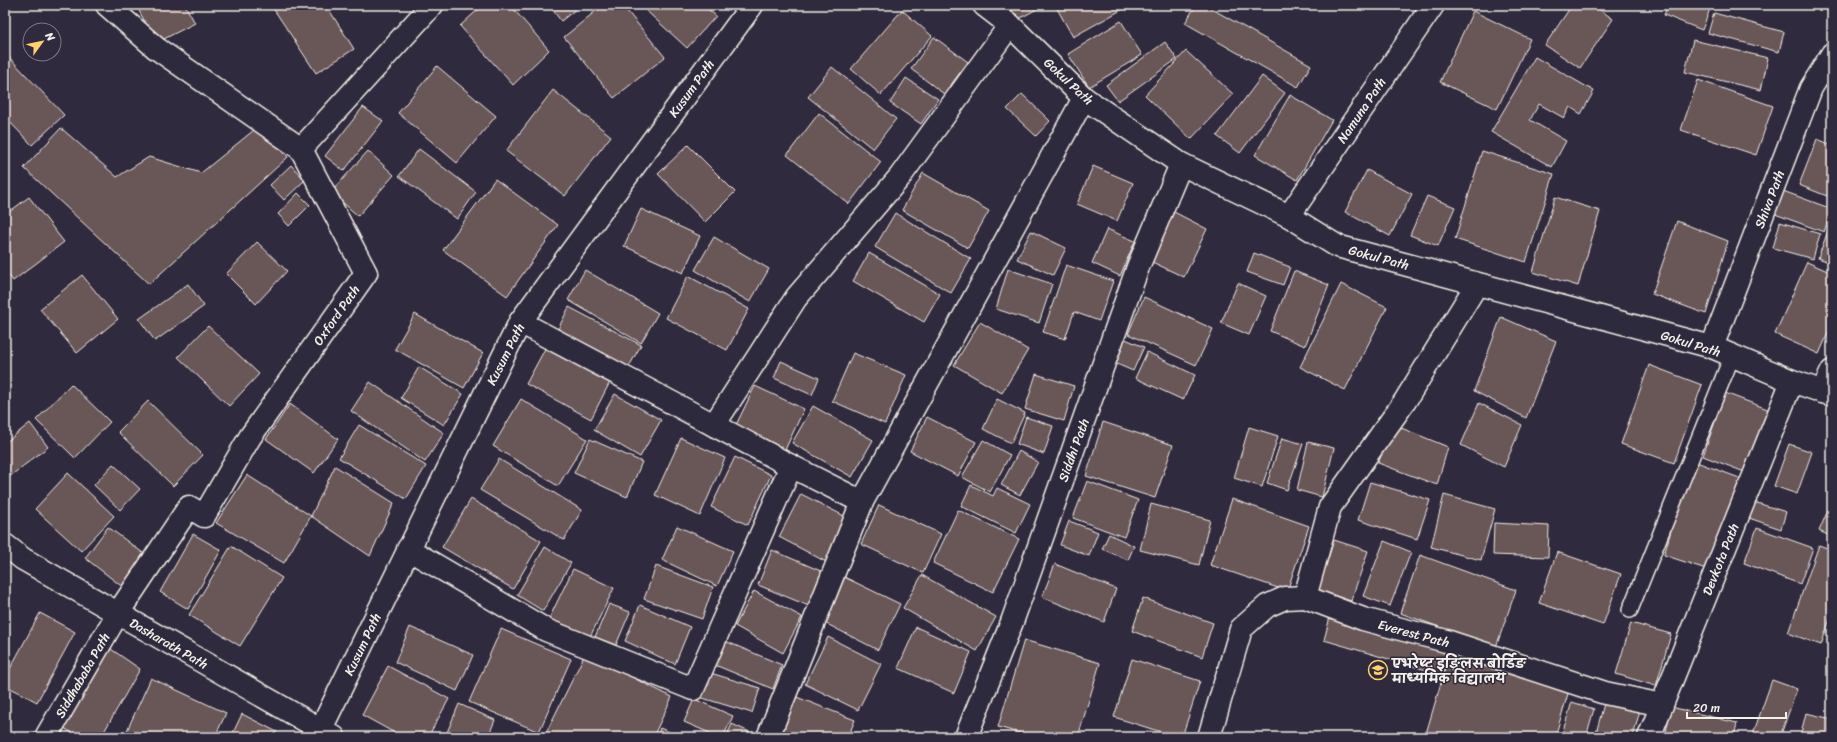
<svg xmlns="http://www.w3.org/2000/svg" width="1837" height="742" font-family="Sriracha,'Playpen Sans Deva',sans-serif">
<style>
.building{fill:#695657;stroke:#f4f1e8}
.lines{fill:none;stroke-linecap:round;stroke-linejoin:round}
.service-casing{stroke:#f4f1e8;stroke-width:18}
.minor-casing{stroke:#f4f1e8;stroke-width:25}
.service{stroke:#2f2a3d;stroke-width:15}
.minor{stroke:#2f2a3d;stroke-width:22}
.labels{text-anchor:middle;stroke-width:3;stroke-linejoin:round;paint-order:stroke}
.street-label{font-size:13px;fill:#f4f1e8;stroke:#2f2a3d}
.poi-label{font-size:13px;font-weight:bold;fill:#f4f1e8;stroke:#2f2a3d;text-anchor:start}
</style>
<rect width="100%" height="100%" fill="#2f2a3d"/>
<filter id="ink" filterUnits="userSpaceOnUse"><feTurbulence type="fractalNoise" baseFrequency=".025" numOctaves="2"/><feDisplacementMap in="SourceGraphic" scale="8" xChannelSelector="R" yChannelSelector="G"/><feConvolveMatrix kernelMatrix="1 2 1 2 8 2 1 2 1" color-interpolation-filters="sRGB"/></filter>
<g filter="url(#ink)">
<g class="building">
<polygon points="136,5 185,5 195,23 156,43"/>
<polygon points="271,5 326,5 354,49 316,73"/>
<polygon points="483,5 510,5 549,50 513,85 460,26"/>
<polygon points="549,5 581,5 561,21"/>
<polygon points="603,5 622,5 665,57 614,98 564,37"/>
<polygon points="640,5 703,5 716,16 687,48"/>
<polygon points="1009,5 1044,5 1017,20"/>
<polygon points="1055,5 1130,5 1073,37"/>
<polygon points="1196,5 1205,5 1311,65 1298,87 1185,23"/>
<polygon points="1572,5 1593,5 1613,19 1580,68 1545,45"/>
<polygon points="1668,5 1701,5 1710,9 1702,30 1664,15"/>
<polygon points="902,10 932,36 881,95 851,69"/>
<polygon points="1473,11 1530,39 1497,109 1440,82"/>
<polygon points="1714,13 1784,32 1779,52 1708,33"/>
<polygon points="1121,21 1142,55 1089,87 1068,54"/>
<polygon points="934,37 968,62 944,94 911,69"/>
<polygon points="1693,40 1768,58 1761,90 1685,72"/>
<polygon points="1165,42 1177,59 1118,101 1106,85"/>
<polygon points="1186,51 1233,94 1191,139 1145,95"/>
<polygon points="5,53 64,115 32,145 5,117"/>
<polygon points="1535,57 1594,91 1581,114 1570,107 1564,118 1539,104 1530,120 1566,141 1552,167 1491,132"/>
<polygon points="437,66 496,116 457,163 398,113"/>
<polygon points="832,67 896,119 873,149 808,97"/>
<polygon points="1262,76 1285,93 1240,153 1217,136"/>
<polygon points="906,78 938,99 921,124 890,103"/>
<polygon points="1698,80 1773,106 1756,155 1681,130"/>
<polygon points="553,90 611,136 565,196 506,151"/>
<polygon points="1022,94 1050,121 1036,136 1007,109"/>
<polygon points="1290,95 1332,120 1297,180 1255,155"/>
<polygon points="363,107 383,121 344,171 325,156"/>
<polygon points="819,113 881,162 849,204 787,155"/>
<polygon points="259,126 288,157 149,284 24,168 61,128 117,177 149,157 201,173"/>
<polygon points="1817,139 1832,145 1832,198 1799,185"/>
<polygon points="688,145 735,192 705,222 658,174"/>
<polygon points="419,149 476,192 457,219 399,176"/>
<polygon points="368,151 394,175 358,216 331,192"/>
<polygon points="1482,151 1554,174 1526,262 1455,239"/>
<polygon points="291,165 305,180 284,200 270,185"/>
<polygon points="1093,166 1133,183 1117,221 1077,204"/>
<polygon points="1367,170 1412,194 1390,236 1345,212"/>
<polygon points="923,173 989,211 968,248 902,210"/>
<polygon points="495,179 558,225 507,296 443,250"/>
<polygon points="1783,191 1832,209 1824,232 1775,214"/>
<polygon points="298,193 310,205 289,226 278,214"/>
<polygon points="1427,196 1455,207 1438,246 1410,235"/>
<polygon points="29,197 64,242 13,281 5,270 5,215"/>
<polygon points="1555,197 1600,211 1578,286 1533,272"/>
<polygon points="641,209 700,236 683,273 624,246"/>
<polygon points="1174,212 1207,229 1184,277 1150,261"/>
<polygon points="895,213 971,259 951,293 875,247"/>
<polygon points="1677,221 1728,241 1706,314 1652,294"/>
<polygon points="1780,222 1820,234 1813,259 1773,248"/>
<polygon points="1829,228 1832,229 1832,263 1818,258"/>
<polygon points="1107,229 1135,241 1120,276 1092,263"/>
<polygon points="1031,231 1066,248 1053,275 1017,259"/>
<polygon points="714,237 769,269 750,302 695,270"/>
<polygon points="257,242 287,271 256,304 226,274"/>
<polygon points="869,253 940,294 924,322 853,281"/>
<polygon points="1254,253 1290,267 1283,285 1247,272"/>
<polygon points="1807,262 1832,273 1832,324 1819,354 1775,334"/>
<polygon points="1066,265 1113,281 1099,321 1074,312 1065,339 1043,332"/>
<polygon points="1008,269 1052,284 1039,323 996,309"/>
<polygon points="585,270 658,313 641,343 568,300"/>
<polygon points="1294,271 1329,285 1305,346 1270,331"/>
<polygon points="82,275 118,319 77,353 40,309"/>
<polygon points="688,276 749,309 727,350 666,318"/>
<polygon points="1238,283 1266,296 1249,335 1221,323"/>
<polygon points="188,284 204,306 155,341 139,319"/>
<polygon points="1341,284 1387,307 1345,390 1300,367"/>
<polygon points="1144,297 1213,329 1196,365 1128,334"/>
<polygon points="569,307 641,345 626,372 555,335"/>
<polygon points="415,314 483,353 464,388 395,349"/>
<polygon points="1501,317 1556,341 1526,418 1474,391"/>
<polygon points="980,322 1028,350 1002,393 954,365"/>
<polygon points="208,326 259,374 229,406 178,357"/>
<polygon points="1123,338 1144,347 1133,371 1112,362"/>
<polygon points="546,347 610,382 591,419 526,384"/>
<polygon points="1147,352 1195,375 1183,400 1135,378"/>
<polygon points="853,353 906,375 885,424 832,401"/>
<polygon points="781,361 819,378 812,395 774,378"/>
<polygon points="1649,365 1702,385 1674,463 1621,444"/>
<polygon points="419,367 463,394 444,425 401,398"/>
<polygon points="1036,374 1074,386 1064,421 1025,409"/>
<polygon points="370,382 444,433 425,462 351,411"/>
<polygon points="71,384 110,422 75,458 36,420"/>
<polygon points="755,386 804,409 784,452 734,429"/>
<polygon points="1725,393 1770,410 1747,473 1703,456"/>
<polygon points="615,394 661,420 640,457 594,430"/>
<polygon points="521,399 587,439 558,486 493,446"/>
<polygon points="997,399 1025,413 1011,443 983,429"/>
<polygon points="148,401 203,455 173,486 118,432"/>
<polygon points="1479,403 1522,425 1504,467 1461,445"/>
<polygon points="290,404 338,439 314,473 266,439"/>
<polygon points="813,406 873,440 852,477 792,443"/>
<polygon points="927,417 976,442 958,476 910,451"/>
<polygon points="1026,417 1053,426 1044,454 1017,444"/>
<polygon points="1103,422 1173,445 1155,498 1086,476"/>
<polygon points="30,423 48,447 5,480 5,443"/>
<polygon points="359,425 426,466 406,499 339,458"/>
<polygon points="1394,425 1448,447 1437,485 1378,463"/>
<polygon points="1249,427 1278,436 1262,487 1234,478"/>
<polygon points="681,438 725,458 700,516 655,495"/>
<polygon points="1282,438 1303,444 1287,490 1267,483"/>
<polygon points="590,439 642,462 627,497 574,473"/>
<polygon points="983,440 1010,455 990,492 962,477"/>
<polygon points="1308,442 1334,448 1322,497 1297,490"/>
<polygon points="1789,444 1812,452 1797,494 1774,486"/>
<polygon points="1019,451 1038,462 1020,495 1001,485"/>
<polygon points="735,457 771,475 748,525 711,507"/>
<polygon points="499,459 582,510 564,540 480,490"/>
<polygon points="1691,460 1742,479 1715,572 1664,555"/>
<polygon points="113,464 140,489 120,510 94,485"/>
<polygon points="335,466 394,503 370,556 311,516"/>
<polygon points="68,473 114,516 81,551 35,509"/>
<polygon points="247,475 311,516 284,563 216,523"/>
<polygon points="1087,481 1138,500 1124,537 1073,518"/>
<polygon points="1370,482 1430,500 1417,539 1358,520"/>
<polygon points="971,485 993,496 997,488 1030,504 1016,533 961,506"/>
<polygon points="801,494 852,520 830,564 779,537"/>
<polygon points="1444,495 1495,509 1481,560 1431,547"/>
<polygon points="471,499 541,541 513,589 442,547"/>
<polygon points="1232,499 1309,526 1287,591 1210,565"/>
<polygon points="1832,501 1832,537 1819,531"/>
<polygon points="1754,502 1786,512 1781,529 1749,518"/>
<polygon points="1151,504 1210,520 1199,565 1140,550"/>
<polygon points="879,505 941,534 923,573 861,544"/>
<polygon points="958,510 1019,539 993,592 933,563"/>
<polygon points="1069,521 1098,532 1089,556 1060,545"/>
<polygon points="1494,523 1549,526 1548,557 1493,555"/>
<polygon points="677,526 733,551 717,586 662,560"/>
<polygon points="108,527 147,556 124,588 85,558"/>
<polygon points="1757,528 1813,548 1800,584 1744,563"/>
<polygon points="193,534 221,550 188,609 160,592"/>
<polygon points="1109,534 1134,546 1128,560 1102,549"/>
<polygon points="1334,540 1368,551 1351,601 1318,590"/>
<polygon points="1384,541 1411,552 1390,606 1363,596"/>
<polygon points="1819,545 1832,550 1832,613 1821,645 1788,633"/>
<polygon points="231,546 282,578 240,646 189,615"/>
<polygon points="545,547 571,563 543,611 517,595"/>
<polygon points="772,550 823,572 809,606 758,585"/>
<polygon points="1557,552 1621,574 1603,625 1539,603"/>
<polygon points="1420,555 1516,590 1496,647 1400,613"/>
<polygon points="1055,564 1116,589 1104,622 1042,597"/>
<polygon points="656,566 713,587 702,619 644,599"/>
<polygon points="573,569 614,588 588,641 548,621"/>
<polygon points="840,575 900,604 878,650 819,620"/>
<polygon points="922,575 996,617 977,651 903,608"/>
<polygon points="754,591 802,617 783,653 735,626"/>
<polygon points="1143,598 1213,623 1202,657 1132,631"/>
<polygon points="609,604 630,612 616,645 595,637"/>
<polygon points="640,605 690,627 675,664 625,641"/>
<polygon points="40,613 75,632 37,702 5,685 5,678"/>
<polygon points="1330,617 1450,652 1443,675 1324,640"/>
<polygon points="1631,623 1671,634 1656,686 1616,674"/>
<polygon points="410,627 473,655 457,691 395,662"/>
<polygon points="916,627 971,652 954,693 898,668"/>
<polygon points="501,629 571,659 539,732 469,702"/>
<polygon points="828,637 881,664 858,710 805,684"/>
<polygon points="1024,640 1100,663 1078,737 1034,737 998,727"/>
<polygon points="725,641 782,665 773,689 715,665"/>
<polygon points="108,647 140,669 101,737 78,737 61,726"/>
<polygon points="1450,652 1570,687 1555,737 1425,737"/>
<polygon points="585,654 672,697 653,737 544,737"/>
<polygon points="1132,659 1200,681 1182,737 1177,737 1114,717"/>
<polygon points="388,666 449,699 428,737 402,737 362,715"/>
<polygon points="707,672 760,688 752,713 699,697"/>
<polygon points="151,678 226,713 215,737 124,737"/>
<polygon points="1772,680 1797,689 1780,737 1752,737"/>
<polygon points="794,696 855,720 848,737 778,737"/>
<polygon points="694,699 733,716 723,737 719,737 684,722"/>
<polygon points="1605,700 1640,710 1633,737 1595,737"/>
<polygon points="1572,702 1594,709 1586,737 1561,737"/>
<polygon points="459,704 495,720 488,737 445,737"/>
<polygon points="1671,707 1737,723 1734,737 1665,737"/>
<polygon points="1806,713 1832,719 1832,737 1800,737"/>
<polygon points="242,714 277,732 274,737 231,737"/>
<polygon points="732,724 758,736 757,737 726,737"/>
<polygon points="660,728 681,737 657,737"/>
</g>
<g class="lines">
<g class="service-casing">
<polyline id="service" points="1630,610 1732,356"/>
</g>
<g class="minor-casing">
<g id="minor">
<polyline points="107,5 156,48 301,149"/>
<polyline points="984,5 1010,25 1084,98 1181,164 1289,216 1337,246 1712,347 1792,381 1832,395"/>
<polyline points="1289,216 1433,5"/>
<polyline points="1477,284 1405,401 1330,507 1305,597 1363,619 1446,641 1605,693 1662,705"/>
<polyline points="520,322 791,466 862,502 1084,98"/>
<polyline points="1712,347 1811,88 1832,54"/>
<polyline points="1822,392 1832,371"/>
<polyline points="714,425 796,298 899,178 1010,25"/>
<polyline points="5,545 23,559 334,737"/>
<polyline points="408,549 546,630 693,689 791,466"/>
<polyline points="46,737 118,613 189,507 204,516 250,437 366,273 301,149 432,5"/>
<polyline points="317,737 520,322 752,5"/>
<polyline points="768,737 862,502"/>
<polyline points="966,737 1012,622 1138,267 1181,164"/>
<polyline points="1209,737 1241,629 1267,606 1285,598 1305,597"/>
<polyline points="1649,737 1792,381"/>
</g>
</g>
<use href="#service" class="service"/>
<use href="#minor" class="minor"/>
</g>
</g>
<defs>
<g id="school-ring" transform="scale(1)"><circle r="9.5" fill="#2f2a3d" stroke="#ffd166" stroke-width="1.5"/><path d="M0-5L7-2L0 1L-7-2ZM-4 1L0 2.5L4 1V4Q0 6-4 4Z" fill="#ffd166"/></g>
</defs>
<g fill-rule="evenodd">
<use href="#school-ring" x="1378" y="670"/>
</g>
<g class="labels">
<g class="street-label">
<text transform="translate(1069 81) rotate(43)" y="5">Gokul Path</text>
<text transform="translate(691 88) rotate(-54)" y="5">Kusum Path</text>
<text transform="translate(1361 110) rotate(-56)" y="5">Namuna Path</text>
<text transform="translate(1769 199) rotate(-69)" y="5">Shiva Path</text>
<text transform="translate(1379 257) rotate(15)" y="5">Gokul Path</text>
<text transform="translate(336 315) rotate(-55)" y="5">Oxford Path</text>
<text transform="translate(1691 343) rotate(17)" y="5">Gokul Path</text>
<text transform="translate(505 354) rotate(-63)" y="5">Kusum Path</text>
<text transform="translate(1073 450) rotate(-70)" y="5">Siddhi Path</text>
<text transform="translate(1720 559) rotate(-68)" y="5">Devkota Path</text>
<text transform="translate(1414 633) rotate(15)" y="5">Everest Path</text>
<text transform="translate(169 643) rotate(30)" y="5">Dasharath Path</text>
<text transform="translate(362 644) rotate(-64)" y="5">Kusum Path</text>
<text transform="translate(82 675) rotate(-60)" y="5">Siddhababa Path</text>
</g>
<g class="poi-label">
<text x="1392" y="668">एभरेष्ट इङ्लिस बोर्डिङ<tspan x="1392" dy="15">माध्यमिक विद्यालय</tspan></text>
</g>
</g>
<rect width="1837" height="742" fill="none" stroke="#2f2a3d" stroke-width="20"/>
<rect x="10" y="10" width="1817" height="722" fill="none" stroke="#f4f1e8" stroke-width="1.5" filter="url(#ink)"/>
<g transform="translate(42 42) rotate(57)"><circle r="19" fill="#2f2a3d" stroke="#7e7a81"/>
<path d="M0-3L7 15L0 10L-7 15Z" fill="#ffd166"/>
<text y="-6" font-size="11" font-weight="bold" text-anchor="middle" fill="#f4f1e8">N</text>
</g>
<path d="M1687 712v6h99v-6" fill="none" stroke="#f4f1e8" stroke-width="2"/>
<text x="1693" y="712" font-size="12" fill="#f4f1e8" stroke="#2f2a3d" stroke-width="3" paint-order="stroke">20 m</text>
</svg>
